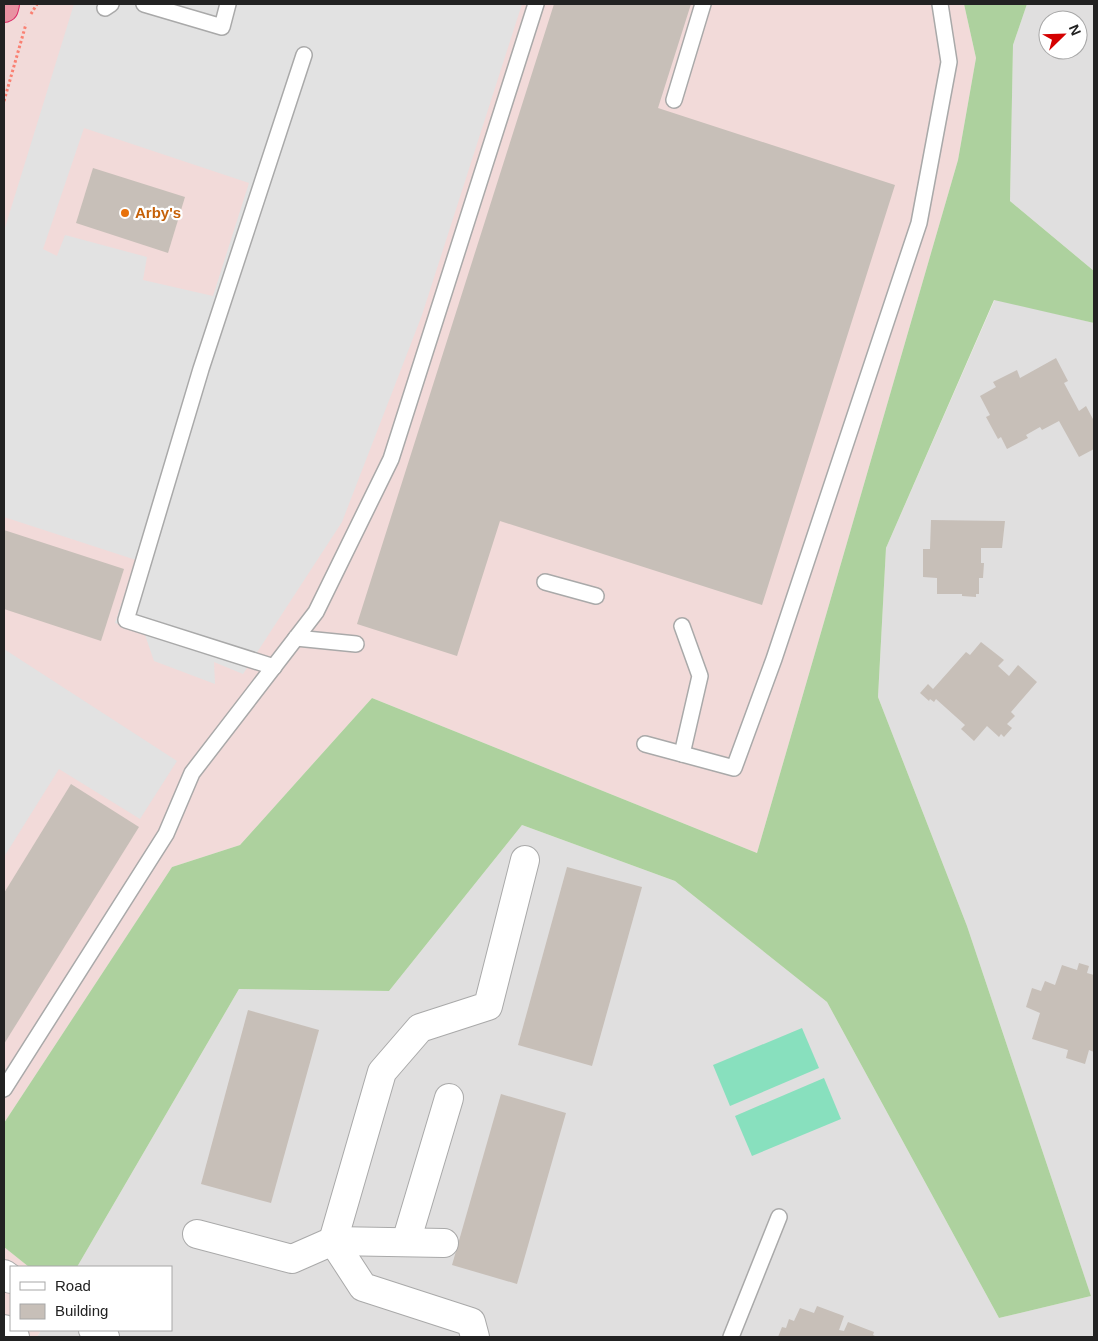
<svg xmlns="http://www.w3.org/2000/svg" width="1098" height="1341" font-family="Helvetica,sans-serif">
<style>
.residential{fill:#e0dfdf;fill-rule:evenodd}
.commercial{fill:#f2dad9}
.forest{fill:#add19e}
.pitch{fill:#88e0be}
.parking{fill:#e2e2e2;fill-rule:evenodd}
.building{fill:#c7bfb8}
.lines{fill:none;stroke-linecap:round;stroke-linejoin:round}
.lane-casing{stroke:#a9a9a9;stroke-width:18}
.street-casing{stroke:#a9a9a9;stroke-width:30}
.highway-casing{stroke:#dc2a67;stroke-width:30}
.path{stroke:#fa8072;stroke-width:3;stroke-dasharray:2.5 2.5;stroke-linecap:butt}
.lane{stroke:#fff;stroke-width:15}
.street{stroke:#fff;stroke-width:28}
.highway{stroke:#e892a2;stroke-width:28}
.food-dot{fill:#e8710a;stroke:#fff;stroke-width:2}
.labels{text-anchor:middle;stroke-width:4.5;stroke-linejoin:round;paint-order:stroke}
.food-label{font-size:15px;font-weight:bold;fill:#c56008;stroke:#fff;text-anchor:start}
</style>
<rect width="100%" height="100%" fill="#f2efe9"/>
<g class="residential">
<path d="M1027,4h67v267l-84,-70 3,-156zM1048,20h30v30h-30z"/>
<polygon points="995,299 1094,323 1094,1337 37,1337 41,1330 171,1330 171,1267 77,1267 239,989 389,991 522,825 675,881 827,1002 999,1318 1091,1296 967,926 878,697 886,548"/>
</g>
<g class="commercial">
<polygon points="4,4 964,4 976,58 958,160 757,853 372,698 240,845 172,867 4,1123"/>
<polygon points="4,1247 29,1267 11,1267 11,1330 41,1330 37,1337 4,1337"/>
</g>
<polygon class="forest" points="964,4 1027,4 1013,45 1010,201 1094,271 1094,323 994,300 886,548 878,697 967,926 1091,1296 999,1318 827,1002 675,881 522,825 389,991 239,989 77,1267 29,1267 4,1247 4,1123 172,867 240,845 372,698 757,853 958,160 976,58"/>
<g class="pitch">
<polygon points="802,1028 819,1068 730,1106 713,1065"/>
<polygon points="824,1078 841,1119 752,1156 735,1116"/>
</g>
<g class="parking">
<path d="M74,4h448l-100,311 -80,207 -99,152 -29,-12 1,22 -61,-23 -10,-29 -29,-9 21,-63 -132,-43v-286zM84,128l165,55 -36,113 -70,-16 4,-23 -82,-22 -8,21 -14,-7z"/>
<polygon points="4,649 177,761 140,819 59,769 4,857"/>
</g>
<g class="building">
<polygon points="554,4 691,4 658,108 895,185 762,605 500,521 457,656 357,624"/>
<polygon points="93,168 185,197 168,253 76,223"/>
<polygon points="1056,358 1068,381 1064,383 1079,411 1086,406 1094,421 1094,449 1079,457 1059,421 1042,430 1040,427 1026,435 1028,438 1007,449 1001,437 998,439 986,417 990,415 980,396 996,387 993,382 1017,370 1020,378"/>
<polygon points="931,520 1005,521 1002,548 981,548 981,563 984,563 983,578 979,578 979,594 976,594 976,597 962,596 962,594 937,594 937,578 923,577 923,549 930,549"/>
<polygon points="4,530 124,569 101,641 4,609"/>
<polygon points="981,642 1004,660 998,666 1009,676 1018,665 1037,682 1011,712 1015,716 1007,724 1012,728 1004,737 1001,734 999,737 987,726 974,741 961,729 965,725 936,699 934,702 930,699 929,701 920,693 928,684 933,689 966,652 970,655"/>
<polygon points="71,784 139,827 4,1044 4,893"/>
<polygon points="567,867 642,887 592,1066 518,1045"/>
<polygon points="1079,963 1089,966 1087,973 1094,975 1094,1052 1089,1050 1085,1064 1066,1058 1068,1050 1032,1039 1040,1013 1026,1007 1032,988 1041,991 1045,981 1055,985 1062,965 1077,970"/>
<polygon points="248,1010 319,1030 271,1203 201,1184"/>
<polygon points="501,1094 566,1113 517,1284 452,1265"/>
<polygon points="817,1306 844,1316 839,1330 844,1331 848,1322 874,1332 873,1335 877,1337 778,1337 782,1327 786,1328 789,1319 794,1321 800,1308 814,1313"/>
</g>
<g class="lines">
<g class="lane-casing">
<g id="lane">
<polyline points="144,4 222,27 228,4"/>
<polyline points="105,8 111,4"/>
<polyline points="674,100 703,4"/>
<polyline points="545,582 596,596"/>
<polyline points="296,638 356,644"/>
<polyline points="274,667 126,620 201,369 304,55"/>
<polyline points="645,744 734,768 774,659 919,223 949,62 940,4"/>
<polyline points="682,754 700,676 682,626"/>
<polyline points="4,1089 166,834 192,773 316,612 391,459 536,4"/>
<polyline points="731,1337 779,1217"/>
</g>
</g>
<g class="street-casing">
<g id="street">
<polyline points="197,1234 292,1259 333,1241 444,1243"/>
<polyline points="406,1242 449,1098"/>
<polyline points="4,1274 11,1279"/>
<polyline points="4,1329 15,1337"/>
<polyline points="93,1330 105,1337"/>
<polyline points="475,1337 471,1322 363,1287 333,1241 382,1072 420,1028 488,1006 525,860"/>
</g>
</g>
<g class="highway-casing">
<polyline id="highway" points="4,8 5,4"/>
</g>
<g class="path">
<polyline points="31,14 37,4"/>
<polyline points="4,101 26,24"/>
</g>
<use href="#lane" class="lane"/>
<use href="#street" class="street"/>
<use href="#highway" class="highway"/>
</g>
<circle class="food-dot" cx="125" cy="213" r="5"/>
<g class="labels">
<g class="food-label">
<text x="135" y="218">Arby's</text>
</g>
</g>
<rect width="1098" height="1341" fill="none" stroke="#222222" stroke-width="10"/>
<rect x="10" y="1266" width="162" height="65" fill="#ffffff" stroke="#a7a7a7"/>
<rect x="20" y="1282" width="25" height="8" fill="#ffffff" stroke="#a7a7a7"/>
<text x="55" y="1291" font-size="15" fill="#222222">Road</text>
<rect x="20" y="1304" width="25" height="15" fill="#c7bfb8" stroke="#a7a7a7"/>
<text x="55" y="1316" font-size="15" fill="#222222">Building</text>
<g transform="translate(1063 35) rotate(67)"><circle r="24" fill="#ffffff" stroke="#a7a7a7"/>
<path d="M0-4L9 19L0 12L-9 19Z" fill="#d40000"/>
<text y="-8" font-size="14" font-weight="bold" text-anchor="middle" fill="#222222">N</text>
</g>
</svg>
